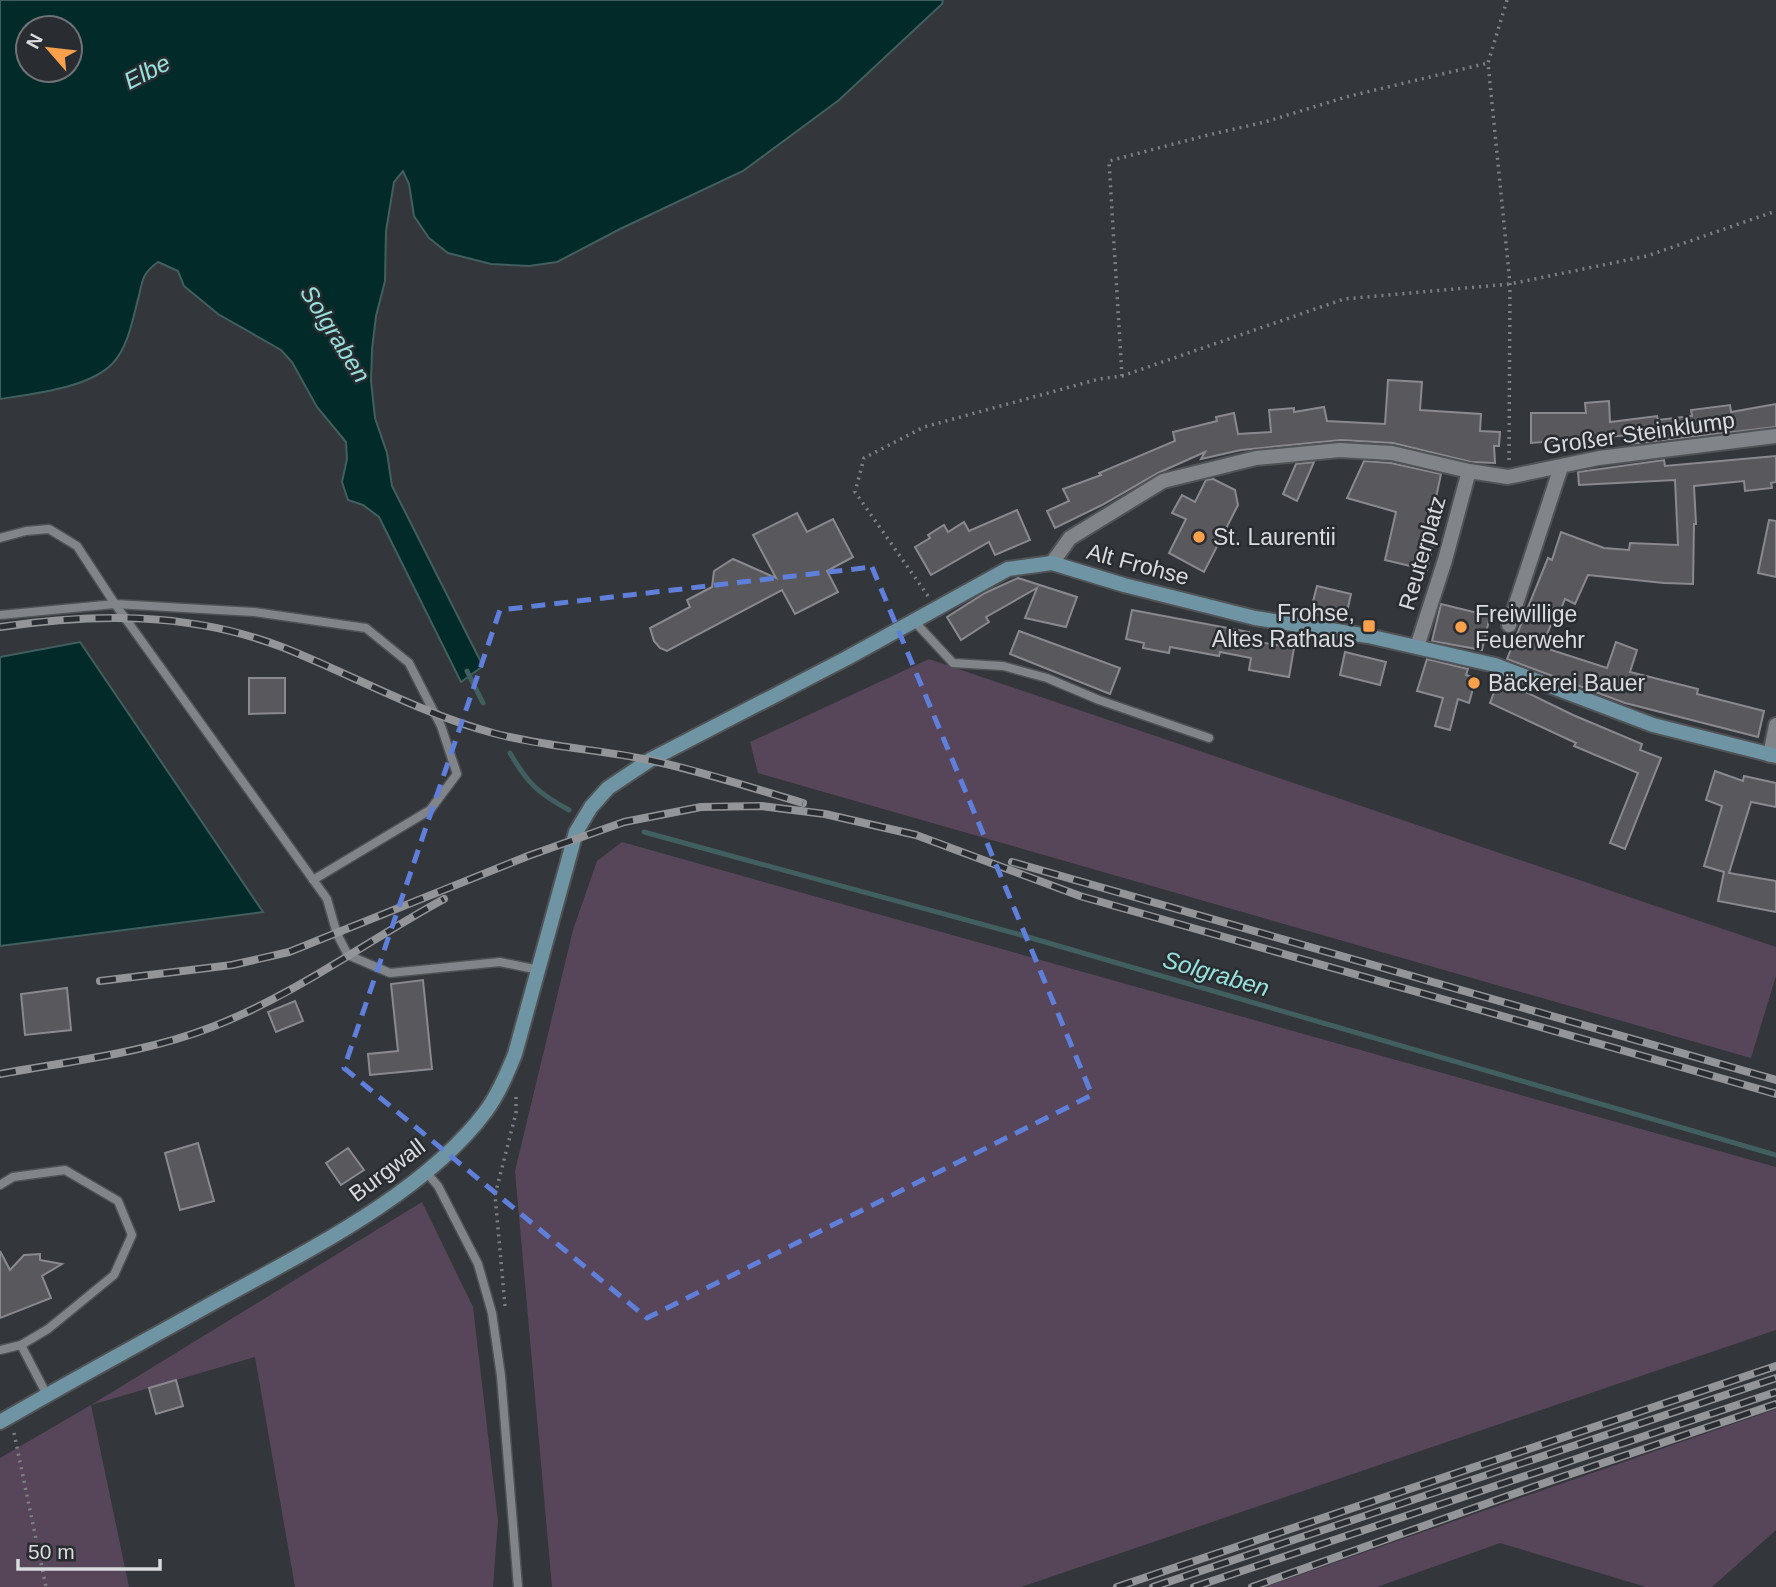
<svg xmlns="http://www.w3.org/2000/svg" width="1776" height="1587" font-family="Helvetica,sans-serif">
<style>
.green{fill:#57465a}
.water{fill:#022a29;stroke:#425f5f;stroke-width:2;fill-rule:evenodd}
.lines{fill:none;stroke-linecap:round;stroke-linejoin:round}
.stream{stroke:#425f5f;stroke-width:5}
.building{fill:#58585d;stroke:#8a898f;stroke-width:2}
.lane-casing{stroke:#505356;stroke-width:11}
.street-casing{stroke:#505356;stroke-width:18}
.secondary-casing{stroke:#505356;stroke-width:18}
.path{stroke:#7e8184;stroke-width:3.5;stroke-dasharray:2 5;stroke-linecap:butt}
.lane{stroke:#818489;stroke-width:8}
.street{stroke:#818489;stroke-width:14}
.secondary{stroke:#6f95a4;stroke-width:14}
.rail-casing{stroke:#939598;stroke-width:8}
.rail{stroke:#292c30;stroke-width:5;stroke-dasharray:16;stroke-linecap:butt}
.marked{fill:none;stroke:#5f7fda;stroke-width:5;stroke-dasharray:14 9;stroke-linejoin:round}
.poi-dot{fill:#f9a04c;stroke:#292c30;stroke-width:2.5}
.labels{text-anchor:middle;stroke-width:5;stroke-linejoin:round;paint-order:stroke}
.street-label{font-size:23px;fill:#d9dbde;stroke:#292c30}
.poi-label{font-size:23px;fill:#d9dbde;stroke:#292c30;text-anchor:start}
.water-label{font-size:24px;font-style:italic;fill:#98e2dd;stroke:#292c30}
</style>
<rect width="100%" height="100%" fill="#33363a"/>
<g class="green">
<polygon points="929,659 1776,947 1776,976 1751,1058 758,773 750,742"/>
<polygon points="622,842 1776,1167 1776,1330 1021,1587 552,1587 515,1171 573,930 597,861"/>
<polygon points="422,1202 473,1307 498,1521 493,1587 295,1587 255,1357 91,1405 129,1587 0,1587 0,1458 91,1405"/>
<polygon points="1776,1409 1776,1530 1712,1587 1646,1587 1500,1543 1377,1587 1265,1587"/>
</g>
<g class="water">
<path d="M0,0h943l-1,4 -103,96 -96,71 -123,58 -63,33 -28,4 -38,-2 -43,-11 -19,-15 -15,-22 -5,-32 -6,-13 -9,11 -8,49 -1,50 -9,35 -4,33 -1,32 4,37 12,35 5,33 91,180 -22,16 -82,-165 -16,-12 -15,-5 -6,-18 5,-23 -1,-17 -29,-35 -25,-45 -11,-12 -63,-36 -34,-28 -6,-15 -20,-9c-18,13 -15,20 -21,41 -5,20 -10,45 -24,60 -23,25 -81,31 -113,36zM70,28v42h-42v-42z"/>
<polygon points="80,642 263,912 0,946 0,657"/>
</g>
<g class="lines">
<g class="stream">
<polyline points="467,671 483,703"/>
<path d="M510,753c18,31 28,40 59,57"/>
<polyline points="644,832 1021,935 1776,1155"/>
</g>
</g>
<g class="building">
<polygon points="1388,380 1422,382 1420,410 1481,414 1480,431 1500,432 1499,446 1494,446 1495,463 1471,462 1393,443 1341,440 1241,450 1201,459 1205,452 1158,473 1102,505 1055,528 1047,511 1069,501 1063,489 1101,475 1099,473 1175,441 1173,432 1217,421 1216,417 1234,413 1238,434 1271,432 1269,410 1294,408 1294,412 1324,407 1327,421 1385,424"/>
<polygon points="1609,401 1610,422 1657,416 1658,420 1692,416 1691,410 1730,405 1731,412 1776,404 1776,427 1631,444 1630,435 1531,443 1531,413 1586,413 1585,403"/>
<polygon points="1776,456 1776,482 1771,483 1772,488 1745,491 1744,481 1694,486 1696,524 1694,524 1693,584 1664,583 1588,575 1575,604 1565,599 1559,614 1556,612 1542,647 1607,668 1616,642 1637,650 1630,672 1698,689 1697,694 1764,711 1758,737 1625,703 1507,659 1548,558 1552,560 1561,532 1604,548 1629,550 1630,543 1678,545 1675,480 1579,485 1578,472 1664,460 1665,466"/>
<polygon points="1364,461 1391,463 1441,474 1431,521 1438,523 1427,570 1385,560 1396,512 1347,498"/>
<polygon points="1314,462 1297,501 1283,494 1296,464"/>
<polygon points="1213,479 1235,490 1238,505 1204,572 1169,553 1186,519 1172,513 1182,495 1195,502 1206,480"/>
<polygon points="1017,510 1030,540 995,555 989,542 931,575 915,547 930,538 928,535 944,525 948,532 964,522 969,531"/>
<polygon points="797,513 807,532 833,519 853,557 827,571 838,592 795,614 782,590 667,651 660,648 654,641 650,628 690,607 687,600 712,587 714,571 733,559 776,578 753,535"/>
<polygon points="1769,520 1776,521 1776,577 1758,573"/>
<polygon points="1018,578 1077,597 1066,627 1025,618 1037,588 986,617 989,622 961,640 947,617 985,593"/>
<polygon points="1317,586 1351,594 1345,621 1310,613"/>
<polygon points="1441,604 1490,616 1482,650 1432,641"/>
<polygon points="1132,610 1249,632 1248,640 1294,648 1289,677 1249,670 1251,658 1220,652 1219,656 1170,647 1169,653 1143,648 1144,643 1126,639"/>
<polygon points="1019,631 1120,668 1110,694 1010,654"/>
<polygon points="1345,652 1386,662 1380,685 1340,675"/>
<polygon points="1427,659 1468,669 1466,675 1476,678 1469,703 1458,699 1450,730 1435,726 1443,698 1417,691"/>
<polygon points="249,678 285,678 285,713 249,714"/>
<polygon points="1499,679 1573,715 1642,744 1640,750 1661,758 1625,849 1610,843 1638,773 1574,746 1576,743 1490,703"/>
<polygon points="1715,771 1743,781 1744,776 1776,783 1776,807 1751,802 1729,873 1776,881 1776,912 1718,901 1724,872 1704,866 1722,806 1706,800"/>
<polygon points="423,980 432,1069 370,1075 368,1054 398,1051 391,984"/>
<polygon points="67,988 71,1030 25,1035 21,994"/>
<polygon points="295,1001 303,1021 276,1032 268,1012"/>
<polygon points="198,1143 214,1201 180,1210 165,1153"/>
<polygon points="348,1148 364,1170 341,1185 326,1163"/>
<polygon points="0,1251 10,1270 24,1255 40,1254 40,1260 62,1264 42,1276 51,1298 0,1318"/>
<polygon points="176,1380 183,1406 156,1414 149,1388"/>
</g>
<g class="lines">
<g class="lane-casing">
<g id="lane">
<polyline points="0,538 26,531 49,529 77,546 115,604 327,899 337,934 348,955 390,973 500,962 539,970"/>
<polyline points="0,615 115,604 254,612 366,628 409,663 441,726 457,774 430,810 313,880"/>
<polyline points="914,621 953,663 1003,666 1047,678 1099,700 1209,738"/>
<polyline points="425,1171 438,1186 478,1264 492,1313 501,1376 518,1587"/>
<polyline points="0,1185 13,1177 65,1170 118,1201 132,1235 114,1275 48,1329 21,1345 0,1350"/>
<polyline points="21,1345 47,1395"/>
</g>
</g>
<g class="street-casing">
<g id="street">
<polyline points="1052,563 1070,538 1163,481 1256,458 1340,450 1392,453 1469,471 1508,477 1599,458 1776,436"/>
<polyline points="1509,625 1561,467"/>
<polyline points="1417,647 1445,560 1469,471"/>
<polyline points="1770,755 1776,725"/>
</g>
</g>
<g class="secondary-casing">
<path id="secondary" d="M0,1422c72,-42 145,-81 218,-122 89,-49 207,-107 268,-189 13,-18 21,-37 29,-57l61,-222 15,-25 17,-19 42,-28 197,-102 161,-89 44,-6 72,22 131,33 113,18 127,29 158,60 123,31"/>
</g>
<g class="path">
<polyline points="1507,0 1488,63 1510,284 1509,460"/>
<polyline points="1122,376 1109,161 1204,136 1265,122 1346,97 1488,63"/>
<polyline points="928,596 855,492 864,458 924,427 1099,379 1122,376 1344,299 1510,284 1647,256 1776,211"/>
<polyline points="505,1306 495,1195 516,1113 516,1093"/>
<polyline points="14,1433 46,1587"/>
</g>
<use href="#lane" class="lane"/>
<use href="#street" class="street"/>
<use href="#secondary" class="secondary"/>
<g class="rail-casing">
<g id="rail">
<path d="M0,627c96,-14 190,-15 282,20 71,28 137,66 211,86 51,14 105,16 156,27 52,11 103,28 154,43"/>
<polyline points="1012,862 1776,1080"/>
<polyline points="100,981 232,965 289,952 528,856 624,822 701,807 761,806 825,814 916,835 1080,896 1776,1094"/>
<path d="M0,1074c71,-13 145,-21 212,-47 83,-32 155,-86 232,-128"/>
<polyline points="1117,1587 1776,1366"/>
<polyline points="1153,1587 1776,1378"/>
<polyline points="1194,1587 1776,1392"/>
<polyline points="1252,1587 1553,1480 1776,1404"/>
</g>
</g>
<use href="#rail" class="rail"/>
</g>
<path class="marked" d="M872,567l220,528 -445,223 -303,-250 156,-458z"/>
<g class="poi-dot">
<circle cx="1199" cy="537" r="7"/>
<rect x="1362" y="619" width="14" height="14" rx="3.5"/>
<circle cx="1461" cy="627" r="7"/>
<circle cx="1474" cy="683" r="7"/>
</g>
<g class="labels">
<g class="street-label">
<text transform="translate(1639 433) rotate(-8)" y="8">Großer Steinklump</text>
<text transform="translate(1422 553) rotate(-74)" y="8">Reuterplatz</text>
<text transform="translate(1138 564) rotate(15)" y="8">Alt Frohse</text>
<text transform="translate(387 1170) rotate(-37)" y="8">Burgwall</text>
</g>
<g class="poi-label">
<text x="1213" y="545">St. Laurentii</text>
<text x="1355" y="621" text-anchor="end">Frohse,<tspan x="1355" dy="26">Altes Rathaus</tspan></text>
<text x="1475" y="622">Freiwillige<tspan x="1475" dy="26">Feuerwehr</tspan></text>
<text x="1488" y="691">Bäckerei Bauer</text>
</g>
<g class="water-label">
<text transform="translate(147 72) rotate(-27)" y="8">Elbe</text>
<text transform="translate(335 334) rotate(58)" y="8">Solgraben</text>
<text transform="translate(1216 974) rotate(16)" y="8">Solgraben</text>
</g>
</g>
<g transform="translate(49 49) rotate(298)"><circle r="33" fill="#292c30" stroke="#6f7276" stroke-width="2"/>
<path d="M0-5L12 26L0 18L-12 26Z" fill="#f9a04c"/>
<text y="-10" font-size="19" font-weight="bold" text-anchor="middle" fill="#d9dbde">N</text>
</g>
<path d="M18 1559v10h142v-10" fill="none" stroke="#d9dbde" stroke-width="3.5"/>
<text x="28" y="1559" font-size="21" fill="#d9dbde" stroke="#292c30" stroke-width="5" paint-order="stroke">50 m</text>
</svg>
